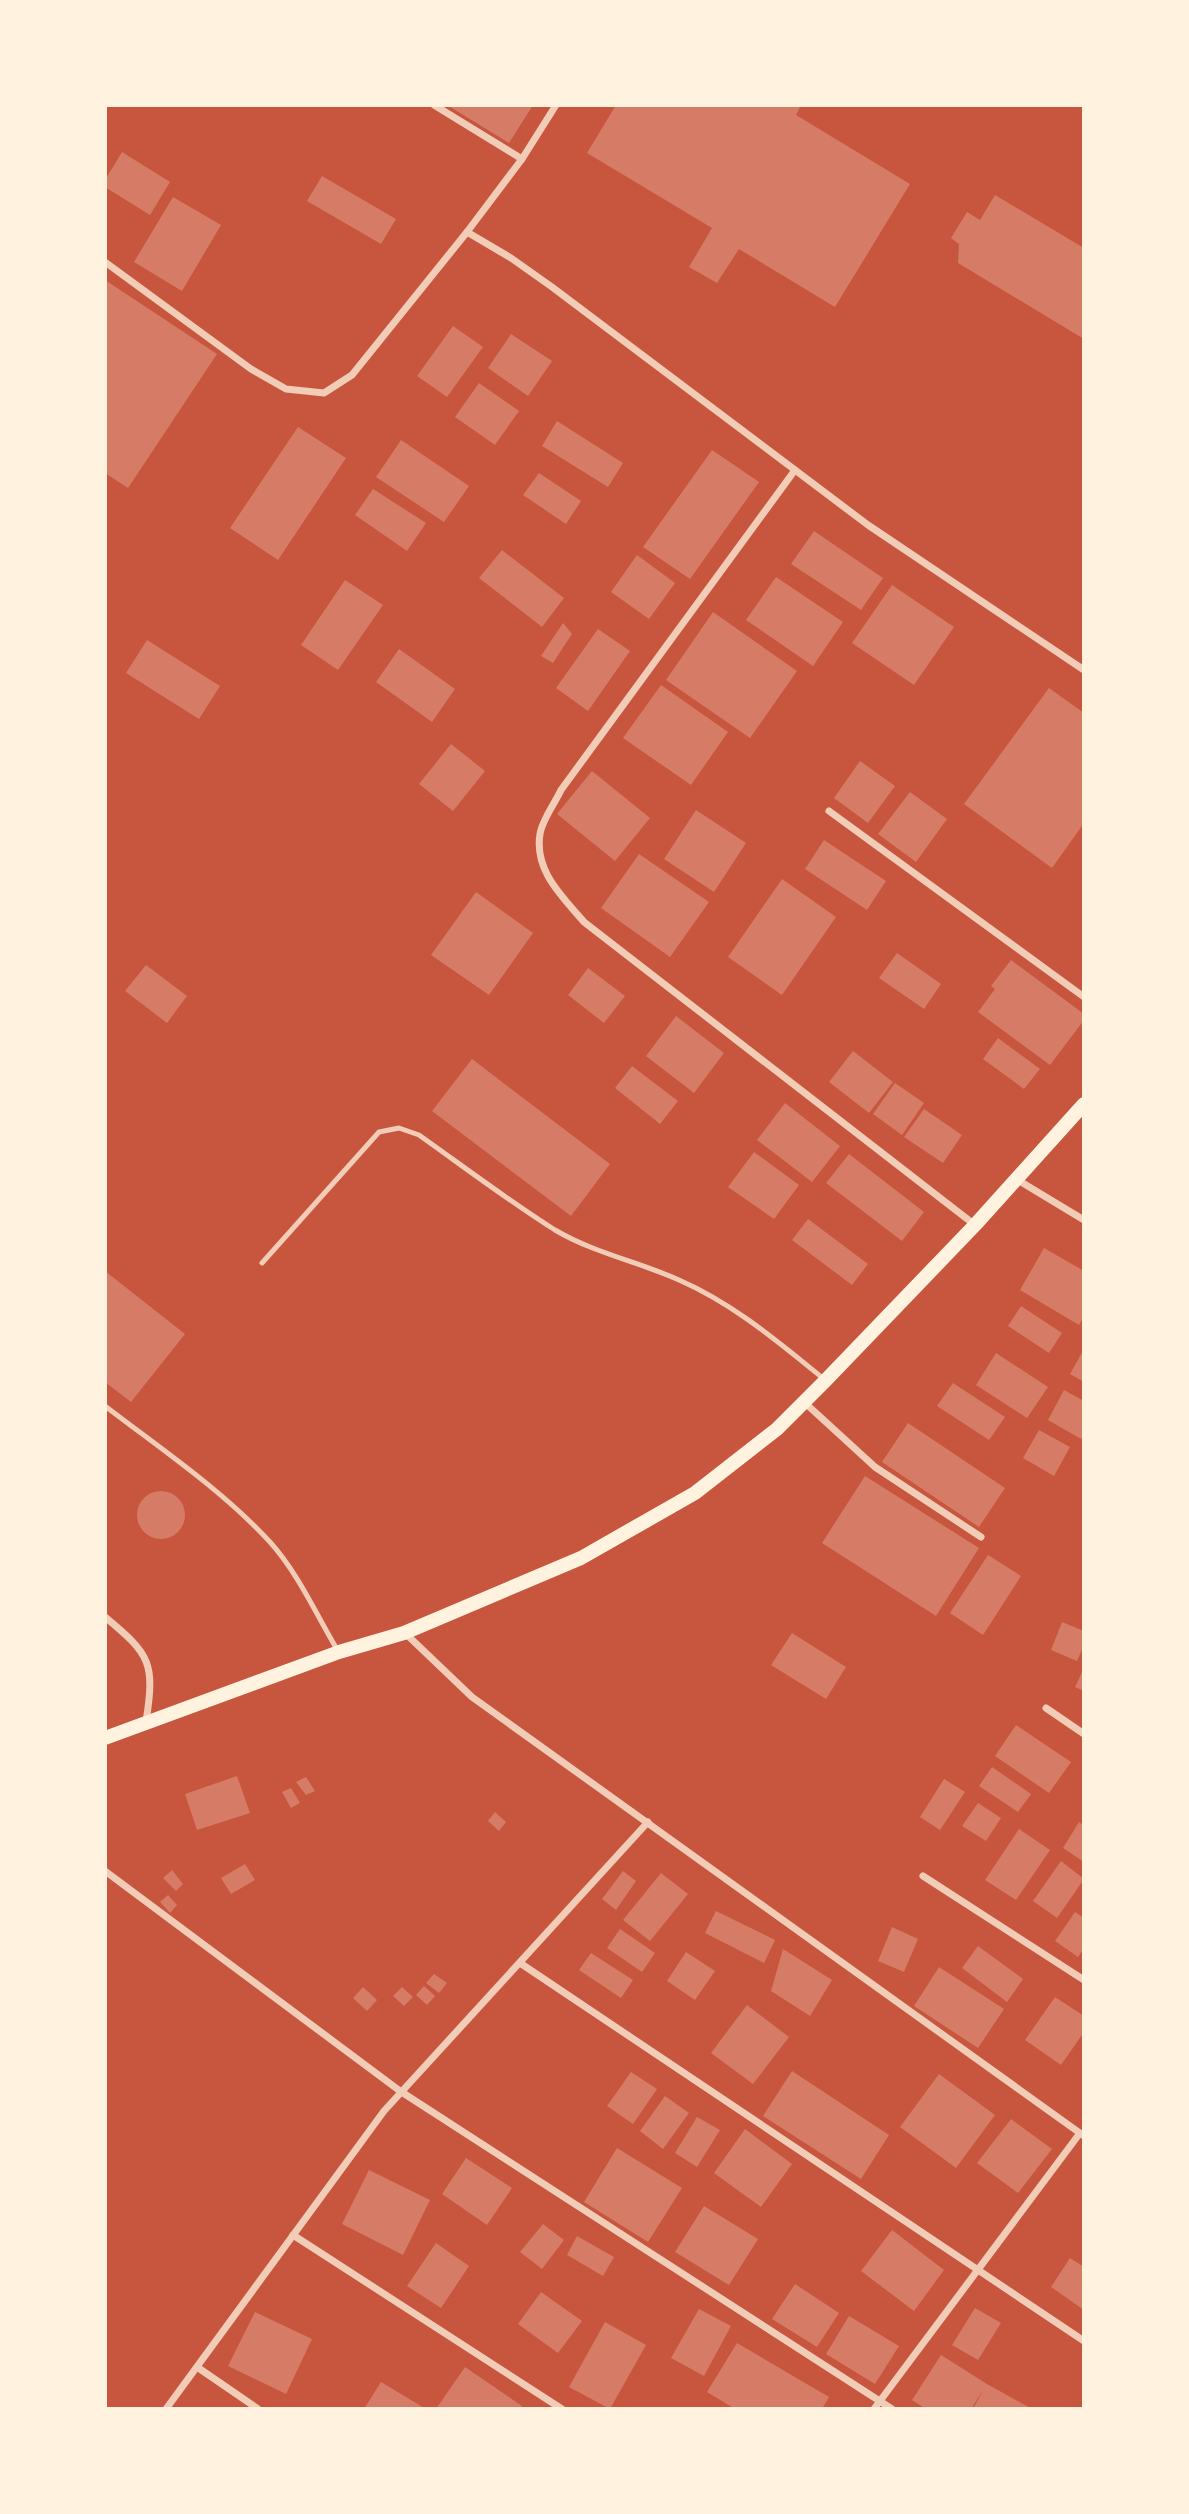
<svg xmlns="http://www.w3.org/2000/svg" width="1189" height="2514" font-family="Karla,sans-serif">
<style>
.building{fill:#d67c66}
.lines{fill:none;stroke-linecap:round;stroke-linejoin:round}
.service{stroke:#f1ccb7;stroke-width:5}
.minor{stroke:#f1ccb7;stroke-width:7}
.secondary{stroke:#fff3e0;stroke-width:14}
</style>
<rect width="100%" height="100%" fill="#c8553d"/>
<g class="building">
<polygon points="447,105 533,105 509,143"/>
<polygon points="616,105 801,105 796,115 910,184 835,307 739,249 717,283 689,267 712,228 587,153"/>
<polygon points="122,152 170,182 150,215 105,187 105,180"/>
<polygon points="322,176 396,219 381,244 307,201"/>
<polygon points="995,195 1084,248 1084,339 958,263 959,244 951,238 967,212 980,220"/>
<polygon points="173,197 221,225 182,291 134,262"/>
<polygon points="105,280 217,354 128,488 105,473"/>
<polygon points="453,326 483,347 447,397 417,376"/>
<polygon points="511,334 552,361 528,396 488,368"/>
<polygon points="479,383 519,411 495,445 455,417"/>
<polygon points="557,421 623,463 608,487 542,446"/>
<polygon points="298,427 346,458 278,560 230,528"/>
<polygon points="401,440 469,486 444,522 376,477"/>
<polygon points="712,450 759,482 690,579 643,547"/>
<polygon points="539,473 581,501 566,524 523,495"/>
<polygon points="373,489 426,523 407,551 355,515"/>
<polygon points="814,531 883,578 861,610 791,564"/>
<polygon points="502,550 564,598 542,627 479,578"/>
<polygon points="637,555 675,583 649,619 611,592"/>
<polygon points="776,577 843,622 813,666 746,620"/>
<polygon points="345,580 383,605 338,670 301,645"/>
<polygon points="892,585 954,627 914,685 852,643"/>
<polygon points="713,612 797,671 750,738 666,680"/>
<polygon points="563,623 572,634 553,663 541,656"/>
<polygon points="598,629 630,651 588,711 556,688"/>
<polygon points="147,640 220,686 199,719 126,673"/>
<polygon points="399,649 455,689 432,722 376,682"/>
<polygon points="661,685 728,732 691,785 623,738"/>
<polygon points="1049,688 1084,713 1084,823 1052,868 964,804"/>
<polygon points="451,744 485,771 453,811 419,784"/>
<polygon points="860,761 895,786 868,823 834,798"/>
<polygon points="592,771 650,818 615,861 557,814"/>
<polygon points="910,792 947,819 916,862 878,834"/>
<polygon points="696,810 746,843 714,892 664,859"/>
<polygon points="824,840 886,881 867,910 805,869"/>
<polygon points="639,854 709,902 670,957 601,908"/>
<polygon points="782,879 836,917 782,995 728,957"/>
<polygon points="476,892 533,933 489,995 431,955"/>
<polygon points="897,953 941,984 924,1009 879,978"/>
<polygon points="1011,960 1084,1014 1084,1020 1050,1065 978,1012 995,989 991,986"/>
<polygon points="146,965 187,996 167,1023 125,991"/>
<polygon points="588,968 625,996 604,1023 568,995"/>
<polygon points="676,1016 724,1053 694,1093 646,1056"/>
<polygon points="998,1038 1040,1069 1024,1089 983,1059"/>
<polygon points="853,1051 893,1082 869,1113 829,1082"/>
<polygon points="472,1059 610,1164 571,1216 432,1111"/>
<polygon points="632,1066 678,1101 660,1124 615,1088"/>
<polygon points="895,1083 924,1103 902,1135 873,1114"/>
<polygon points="785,1103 840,1146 812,1182 757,1140"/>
<polygon points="924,1109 962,1135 943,1163 904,1137"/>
<polygon points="754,1152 799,1185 774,1219 728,1187"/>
<polygon points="849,1154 924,1212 902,1241 826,1183"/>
<polygon points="808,1219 868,1264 852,1285 792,1240"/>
<polygon points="1044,1248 1084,1271 1084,1316 1079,1325 1020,1290"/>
<polygon points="105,1271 185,1334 131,1402 105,1382"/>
<polygon points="1021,1306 1062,1333 1049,1353 1008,1326"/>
<polygon points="1084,1349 1084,1382 1070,1374"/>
<polygon points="996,1353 1048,1387 1027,1418 976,1385"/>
<polygon points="953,1383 1005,1417 989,1440 937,1406"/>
<polygon points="1064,1390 1084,1401 1084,1435 1081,1439 1048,1420"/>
<polygon points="908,1423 1005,1488 979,1527 882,1462"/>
<polygon points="1039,1430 1070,1447 1054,1476 1023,1458"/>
<polygon points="865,1476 979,1548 936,1616 822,1543"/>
<circle cx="161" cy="1515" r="24"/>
<polygon points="988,1555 1021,1576 983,1635 950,1613"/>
<polygon points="1062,1622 1084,1631 1084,1645 1077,1661 1051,1650"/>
<polygon points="792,1633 846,1667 826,1699 771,1665"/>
<polygon points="1084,1668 1084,1691 1075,1687"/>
<polygon points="1016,1725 1071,1762 1049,1793 995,1756"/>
<polygon points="992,1767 1031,1794 1018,1812 979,1786"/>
<polygon points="237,1776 250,1813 197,1830 185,1794"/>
<polygon points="306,1777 315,1791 306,1795 296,1782"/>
<polygon points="944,1779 965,1792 940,1830 920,1817"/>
<polygon points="291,1788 300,1803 291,1808 282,1792"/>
<polygon points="978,1803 1001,1818 986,1841 962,1826"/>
<polygon points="495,1812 506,1822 499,1831 488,1821"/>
<polygon points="1079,1822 1084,1826 1084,1862 1063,1848"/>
<polygon points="1019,1829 1050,1850 1016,1900 985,1880"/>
<polygon points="1061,1861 1084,1879 1057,1918 1033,1901"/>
<polygon points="245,1864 255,1880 231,1894 221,1878"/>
<polygon points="172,1870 183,1884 176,1891 163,1878"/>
<polygon points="623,1871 636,1881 616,1910 602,1899"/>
<polygon points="661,1873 688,1894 650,1941 623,1920"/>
<polygon points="168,1895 177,1905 170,1913 160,1902"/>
<polygon points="716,1911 775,1940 764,1963 705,1933"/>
<polygon points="1075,1912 1084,1918 1084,1948 1078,1957 1055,1941"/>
<polygon points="892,1927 918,1939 904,1972 878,1961"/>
<polygon points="620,1929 655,1953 642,1972 607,1948"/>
<polygon points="978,1946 1023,1979 1007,2002 962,1968"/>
<polygon points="783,1949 832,1980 810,2016 771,1991"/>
<polygon points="686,1952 715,1971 695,2000 667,1981"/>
<polygon points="591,1953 633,1980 621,1998 579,1970"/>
<polygon points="939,1967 1004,2009 978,2048 914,2006"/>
<polygon points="434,1974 447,1983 439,1993 426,1983"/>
<polygon points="424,1986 435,1996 427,2005 416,1995"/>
<polygon points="363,1987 377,2000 367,2011 353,1998"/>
<polygon points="402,1987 413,1997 404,2006 393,1996"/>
<polygon points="1055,1997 1084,2016 1084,2032 1061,2065 1025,2040"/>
<polygon points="747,2005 789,2037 753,2084 711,2053"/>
<polygon points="792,2071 889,2135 861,2179 763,2116"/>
<polygon points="631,2072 657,2089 633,2124 607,2106"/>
<polygon points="939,2074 995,2115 956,2168 900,2127"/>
<polygon points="665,2096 689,2113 663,2149 640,2131"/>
<polygon points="697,2117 720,2130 697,2167 675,2153"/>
<polygon points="1011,2119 1052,2149 1018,2193 977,2163"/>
<polygon points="745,2129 792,2164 761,2207 714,2173"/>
<polygon points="617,2148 682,2188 648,2242 584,2202"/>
<polygon points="466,2158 512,2188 487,2225 442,2194"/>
<polygon points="369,2170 430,2200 403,2255 342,2224"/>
<polygon points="704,2206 758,2239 729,2285 675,2252"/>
<polygon points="543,2224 564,2240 542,2269 520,2252"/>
<polygon points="892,2230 944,2270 914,2311 861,2271"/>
<polygon points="577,2236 614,2257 603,2276 567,2255"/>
<polygon points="436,2243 469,2266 441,2308 407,2286"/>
<polygon points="1070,2258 1084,2267 1084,2310 1051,2287"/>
<polygon points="795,2284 839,2313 817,2347 772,2319"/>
<polygon points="541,2292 582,2321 558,2353 518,2324"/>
<polygon points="975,2308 1001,2323 978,2360 952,2345"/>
<polygon points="699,2309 731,2326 704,2376 671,2358"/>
<polygon points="255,2312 312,2339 286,2394 228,2366"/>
<polygon points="849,2316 899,2346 875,2384 826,2354"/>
<polygon points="605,2322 646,2345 610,2409 569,2387"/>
<polygon points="737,2343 829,2397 822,2409 735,2409 707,2392"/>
<polygon points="941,2355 987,2384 1032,2409 973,2409 983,2390 971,2409 926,2409 912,2400"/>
<polygon points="465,2367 522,2406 520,2409 436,2409"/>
<polygon points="381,2382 426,2409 364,2409"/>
</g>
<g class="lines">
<g class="service">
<path d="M262,1263l117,-131 20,-4 20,7c45,32 90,66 136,95 39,23 84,32 124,50 55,24 99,62 145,99"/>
<path d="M105,1406c56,43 117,84 165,136 28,31 47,74 68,109"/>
</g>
<g class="minor">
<polyline points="434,105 522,159"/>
<polyline points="467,232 511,258 552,287 868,525 1084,670"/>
<polyline points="105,262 251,369 286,389 324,393 352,375 467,232 522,159 556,105"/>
<path d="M795,470l-234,320c-6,13 -19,30 -21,44 -6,37 22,62 44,88l391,303"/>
<polyline points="829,811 1084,997"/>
<polyline points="1016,1179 1084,1220"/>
<polyline points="804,1402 875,1467 981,1537"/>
<path d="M105,1617c46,38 50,46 41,105"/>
<polyline points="405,1633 472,1697 1084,2136"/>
<polyline points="1046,1708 1084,1734"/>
<polyline points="105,1871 400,2091 892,2409"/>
<polyline points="923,1876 1084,1980"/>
<polyline points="520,1963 1084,2341"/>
<polyline points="293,2235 562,2409"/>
<polyline points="197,2367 258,2409"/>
<polyline points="166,2409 384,2111 648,1822"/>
<polyline points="874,2409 1080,2133"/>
</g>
<polyline class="secondary" points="105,1738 339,1652 404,1633 581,1558 695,1493 777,1429 826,1380 975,1225 1084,1104"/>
</g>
<rect width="1189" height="2514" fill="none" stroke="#fff3e0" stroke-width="214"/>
</svg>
